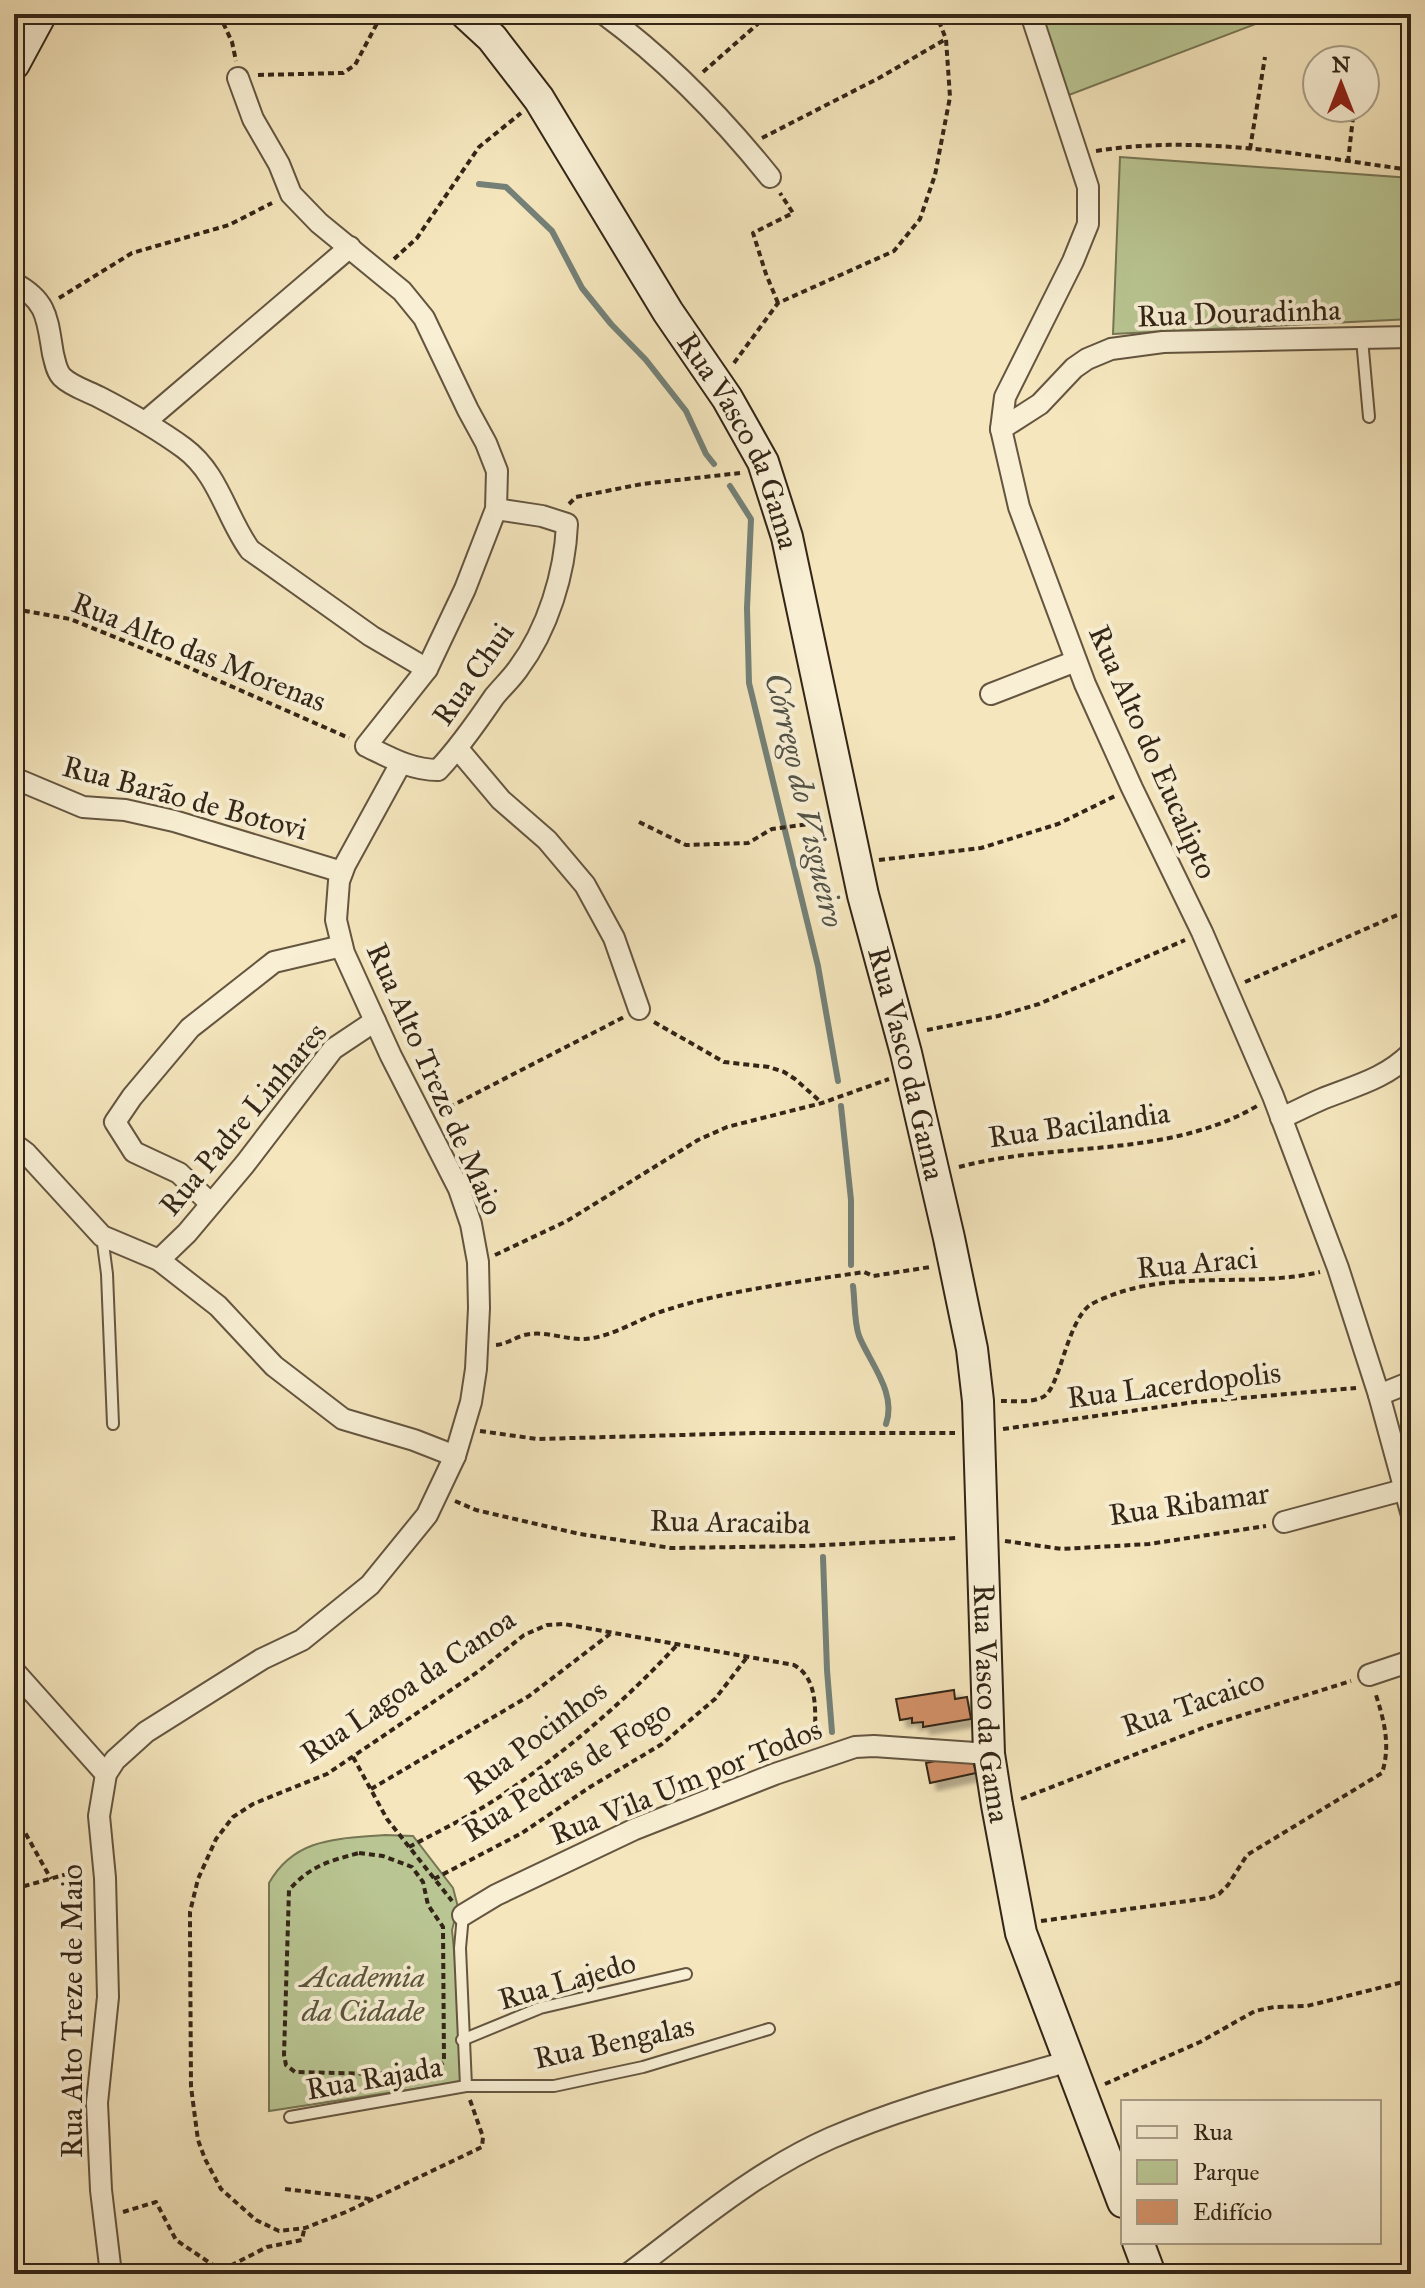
<svg xmlns="http://www.w3.org/2000/svg" width="1425" height="2288" font-family="'IM FELL Great Primer',serif">
<style>
.green{fill:#b9c693;stroke:#767655;stroke-width:2}
.lines{fill:none;stroke-linecap:round;stroke-linejoin:round}
.stream{stroke:#748178;stroke-width:6}
.building{fill:#d29167;stroke:#332517;stroke-width:2;filter:url(#shadow)}
.lane-casing{stroke:#645540;stroke-width:14}
.street-casing{stroke:#645540;stroke-width:24}
.secondary-casing{stroke:#332517;stroke-width:34}
.path{stroke:#332517;stroke-width:4;stroke-dasharray:6 4;stroke-linecap:butt}
.lane{stroke:#f8efd4;stroke-width:10}
.street{stroke:#f8efd4;stroke-width:20}
.secondary{stroke:#f8efd4;stroke-width:30}
.labels{text-anchor:middle;stroke-width:8;stroke-linejoin:round;paint-order:stroke}
.street-label{font-size:30px;fill:#332517;stroke:#f8efd4}
.park-label{font-size:30px;font-style:italic;fill:#5b553c;stroke:#f8efd4}
.water-label{font-size:32px;font-style:italic;fill:#535348;stroke:#f8efd4}
</style>
<defs>
<filter id="shadow"><feDropShadow dx="7" dy="7" stdDeviation="2" flood-color="#0004"/></filter>
</defs>
<rect width="100%" height="100%" fill="#f5e6bd"/>
<filter id="stains"><feTurbulence type="fractalNoise" baseFrequency=".0025" numOctaves="4"/><feColorMatrix values="0 0 0 0 .2 0 0 0 0 .09 0 0 0 0 .02 0 0 0 .5 -.17"/></filter>
<radialGradient id="worn" r=".72"><stop offset=".6" stop-color="#630" stop-opacity="0"/><stop offset="1" stop-color="#630" stop-opacity=".3"/></radialGradient>
<g class="green">
<polygon points="1039,14 1282,14 1069,95"/>
<polygon points="1120,157 1411,178 1411,319 1113,334"/>
<path d="M385,1835l28,1 40,52 5,19 -6,23 15,151 -198,30v-228c26,-46 69,-44 116,-48z"/>
</g>
<g class="lines">
<g class="stream">
<polyline points="479,184 506,187 552,231 582,288 611,324 646,360 686,411 706,454 714,464"/>
<polyline points="730,486 751,519 747,608 749,683 818,966 838,1081"/>
<polyline points="841,1106 851,1200 851,1265"/>
<path d="M853,1286c2,15 1,36 6,50 11,27 38,57 27,88"/>
<polyline points="823,1557 827,1670 832,1732"/>
</g>
</g>
<g class="building">
<polygon points="954,1690 955,1699 967,1697 971,1719 923,1727 923,1722 912,1723 912,1718 900,1720 896,1699"/>
<polygon points="971,1753 976,1773 930,1783 926,1763"/>
</g>
<g class="lines">
<g class="lane-casing">
<g id="lane">
<polyline points="1362,339 1369,417"/>
<polyline points="102,1236 107,1274 113,1424"/>
<polyline points="463,1915 460,1948 466,2086"/>
<polyline points="462,2040 540,2008 686,1974"/>
<polyline points="290,2117 466,2086 554,2086 643,2067 769,2029"/>
</g>
</g>
<g class="street-casing">
<g id="street">
<path d="M604,14c64,47 116,101 166,163"/>
<polyline points="1031,14 1088,187 1088,224 1073,261 1005,397 1001,429 1019,507 1085,684 1132,788 1202,932 1273,1096 1338,1268 1379,1395 1411,1512"/>
<path d="M238,78l15,41 26,45 12,30 28,29 83,68 22,27 44,92 18,33 11,28 -1,38 -31,80 -38,80 -61,77c23,11 45,24 72,24 21,-22 39,-48 56,-73 8,-10 17,-18 24,-28 30,-40 47,-96 49,-145l-25,-8 -46,-7"/>
<path d="M14,283c34,18 33,36 39,71 2,7 3,17 9,23 9,9 25,14 37,20 29,15 59,32 85,51 35,26 42,69 66,102l121,86 56,33"/>
<polyline points="145,422 350,247"/>
<polyline points="1001,429 1040,404 1074,368 1087,359 1111,349 1163,342 1411,337"/>
<polyline points="991,694 1076,661"/>
<polyline points="458,749 501,800 547,840 585,885 614,938 639,1009"/>
<polyline points="14,778 83,807 125,810 174,821 342,872"/>
<path d="M1281,1118c14,-6 27,-13 41,-19 32,-13 63,-20 89,-46"/>
<polyline points="14,1144 26,1153 102,1236 159,1260 218,1306 274,1366 343,1419 414,1440 455,1456"/>
<polyline points="211,1204 179,1173 134,1152 115,1122 132,1097 190,1028 274,962 342,946"/>
<polyline points="159,1260 187,1233 245,1164 333,1049 375,1021"/>
<polyline points="1379,1395 1411,1382"/>
<polyline points="1284,1522 1403,1490"/>
<polyline points="14,1671 106,1774"/>
<polyline points="1369,1675 1411,1661"/>
<polyline points="463,1915 496,1895 635,1829 775,1774 855,1747 874,1746 989,1754"/>
<polyline points="111,2274 101,2190 97,2103 108,1997 105,1878 99,1816 106,1774 115,1760 146,1732 262,1659 302,1640 370,1585 427,1515 455,1456 471,1402 476,1369 479,1308 478,1262 471,1224 459,1189 391,1056 344,953 336,920 339,881 345,865 401,763"/>
<path d="M628,2274c64,-48 128,-103 203,-136 76,-33 158,-53 238,-77"/>
</g>
</g>
<g class="secondary-casing">
<g id="secondary">
<path id="s1" d="M466,14l26,24 47,61 129,213 59,86 36,64 24,75 76,358 43,158 43,185 23,111 6,52 11,353 8,51 24,128 102,269"/>
<polyline points="14,64 41,14"/>
<polyline points="1138,2242 1150,2274"/>
</g>
</g>
<g class="path">
<polyline points="219,14 232,42 236,61"/>
<polyline points="1360,60 1360,58"/>
<polyline points="703,72 769,14"/>
<polyline points="258,75 343,73 355,65 382,14"/>
<polyline points="762,138 879,78 946,39"/>
<polyline points="1250,149 1265,57"/>
<path d="M1096,151c105,-17 211,5 315,19"/>
<polyline points="1348,162 1354,108"/>
<polyline points="394,259 417,238 479,147 521,113"/>
<polyline points="59,298 132,253 229,225 272,203"/>
<polyline points="778,303 766,274 753,233 793,213 780,193"/>
<polyline points="734,363 778,303 894,251 920,219 935,175 950,97 946,39 936,14"/>
<polyline points="569,504 576,497 642,484 740,473"/>
<polyline points="14,609 70,619 176,662 349,738"/>
<polyline points="639,822 686,845 748,843 772,829 824,822"/>
<polyline points="879,860 981,848 1058,824 1115,796"/>
<polyline points="1245,982 1411,909"/>
<polyline points="654,1022 724,1062 769,1067 784,1072 795,1079 822,1103"/>
<polyline points="927,1030 998,1016 1039,1004 1185,940"/>
<polyline points="440,1112 624,1017"/>
<path d="M959,1167c97,-26 207,-8 298,-61"/>
<polyline points="495,1255 567,1221 698,1140 727,1127 822,1103 889,1079"/>
<path d="M496,1345c11,-1 18,-7 28,-10 21,-5 41,5 61,4 28,-2 55,-21 81,-29 63,-20 132,-28 198,-38l9,4 57,-9"/>
<path d="M1001,1401c13,0 30,2 42,-4 17,-8 23,-74 47,-92 6,-4 15,-7 22,-10 67,-25 140,-7 208,-23"/>
<polyline points="1003,1429 1195,1402 1356,1388"/>
<polyline points="480,1431 537,1439 754,1433 955,1433"/>
<polyline points="455,1501 476,1510 580,1534 671,1548 805,1546 957,1538"/>
<polyline points="1005,1541 1062,1549 1149,1544 1266,1526"/>
<polyline points="353,1757 387,1819 452,1901"/>
<polyline points="371,1789 529,1696 610,1634"/>
<polyline points="1021,1799 1208,1726 1351,1681"/>
<polyline points="14,1818 18,1820 51,1879"/>
<path d="M409,1847c32,-17 66,-33 96,-54 63,-43 121,-93 172,-148"/>
<path d="M359,1853l24,3 29,11 11,15 5,23 15,22 1,135c-20,17 -119,10 -149,10l-9,-7 -2,-10 5,-165c21,-24 40,-29 70,-37z"/>
<polyline points="434,1879 522,1833 590,1787 662,1744 715,1699 748,1656"/>
<polyline points="14,1889 85,1869"/>
<path d="M1041,1921l168,-23 10,-4 9,-9 19,-30 135,-82c9,-28 2,-53 -7,-81"/>
<polyline points="1105,2084 1200,2042 1255,2011 1274,2007 1307,2006 1411,1980"/>
<path d="M470,2100l13,37 -1,10 -136,65 -41,16 -26,3 -23,-11 -35,-31 -16,-30 -7,-19 -7,-53 -1,-156v-19l8,-33 18,-40 17,-22 20,-13 74,-30 152,-103 45,-36 23,-10 17,-1 230,41c25,14 21,47 21,74"/>
<polyline points="285,2189 370,2199"/>
<polyline points="123,2212 156,2202 176,2240 213,2265 230,2266 267,2247 302,2240 304,2230"/>
</g>
<use href="#lane" class="lane"/>
<use href="#street" class="street"/>
<use href="#secondary" class="secondary"/>
</g>
<g class="labels">
<g class="street-label">
<text transform="translate(1239 313) rotate(-2)" y="10">Rua Douradinha</text>
<text dy="10" stroke="none"><textPath href="#s1" startOffset="510">Rua Vasco da Gama</textPath></text>
<text transform="translate(199 652) rotate(22)" y="10">Rua Alto das Morenas</text>
<text transform="translate(473 674) rotate(-55)" y="10">Rua Chui</text>
<text transform="translate(1153 752) rotate(66)" y="10">Rua Alto do Eucalipto</text>
<text transform="translate(185 798) rotate(15)" y="10">Rua Barão de Botovi</text>
<text dy="10" stroke="none"><textPath href="#s1" startOffset="1158">Rua Vasco da Gama</textPath></text>
<text transform="translate(435 1079) rotate(66)" y="10">Rua Alto Treze de Maio</text>
<text transform="translate(243 1119) rotate(-50)" y="10">Rua Padre Linhares</text>
<text transform="translate(1079 1125) rotate(-8)" y="10">Rua Bacilandia</text>
<text transform="translate(1197 1263) rotate(-5)" y="10">Rua Araci</text>
<text transform="translate(1174 1385) rotate(-7)" y="10">Rua Lacerdopolis</text>
<text transform="translate(1189 1504) rotate(-8)" y="10">Rua Ribamar</text>
<text transform="translate(730 1522) rotate(1)" y="10">Rua Aracaiba</text>
<text transform="translate(408 1686) rotate(-34)" y="10">Rua Lagoa da Canoa</text>
<text dy="10" stroke="none"><textPath href="#s1" startOffset="1806">Rua Vasco da Gama</textPath></text>
<text transform="translate(1193 1703) rotate(-19)" y="10">Rua Tacaico</text>
<text transform="translate(536 1737) rotate(-37)" y="10">Rua Pocinhos</text>
<text transform="translate(567 1771) rotate(-32)" y="10">Rua Pedras de Fogo</text>
<text transform="translate(686 1782) rotate(-22)" y="10">Rua Vila Um por Todos</text>
<text transform="translate(567 1981) rotate(-16)" y="10">Rua Lajedo</text>
<text transform="translate(72 2011) rotate(-90)" y="10">Rua Alto Treze de Maio</text>
<text transform="translate(614 2042) rotate(-12)" y="10">Rua Bengalas</text>
<text transform="translate(374 2078) rotate(-10)" y="10">Rua Rajada</text>
</g>
<g class="park-label">
<text x="363" y="1987">Academia<tspan x="363" dy="34">da Cidade</tspan></text>
</g>
<g class="water-label">
<text transform="translate(805 800) rotate(77)" y="11">Córrego do Visgueiro</text>
</g>
</g>
<rect width="1425" height="2288" fill="none" stroke="#f5e6bd" stroke-width="48"/>
<rect x="16" y="16" width="1393" height="2256" fill="none" stroke="#332517" stroke-width="4"/>
<rect x="24" y="24" width="1377" height="2240" fill="none" stroke="#332517" stroke-width="2"/>
<rect x="1121" y="2100" width="260" height="144" fill="#f8efd4" stroke="#a99e88" stroke-width="2"/>
<rect x="1137" y="2126" width="40" height="12" fill="#f8efd4" stroke="#a99e88" stroke-width="2"/>
<text x="1193" y="2140" font-size="24" fill="#332517">Rua</text>
<rect x="1137" y="2160" width="40" height="24" fill="#b9c693" stroke="#a99e88" stroke-width="2"/>
<text x="1193" y="2180" font-size="24" fill="#332517">Parque</text>
<rect x="1137" y="2200" width="40" height="24" fill="#d29167" stroke="#a99e88" stroke-width="2"/>
<text x="1193" y="2220" font-size="24" fill="#332517">Edifício</text>
<g transform="translate(1341 84)"><circle r="38" fill="#f8efd4" stroke="#a99e88" stroke-width="2"/>
<path d="M0-6L14 30L0 20L-14 30Z" fill="#8f2418"/>
<text y="-12" font-size="22" font-weight="bold" text-anchor="middle" fill="#332517">N</text>
</g>
<rect width="100%" height="100%" filter="url(#stains)"/>
<rect width="100%" height="100%" fill="url(#worn)"/>
</svg>
